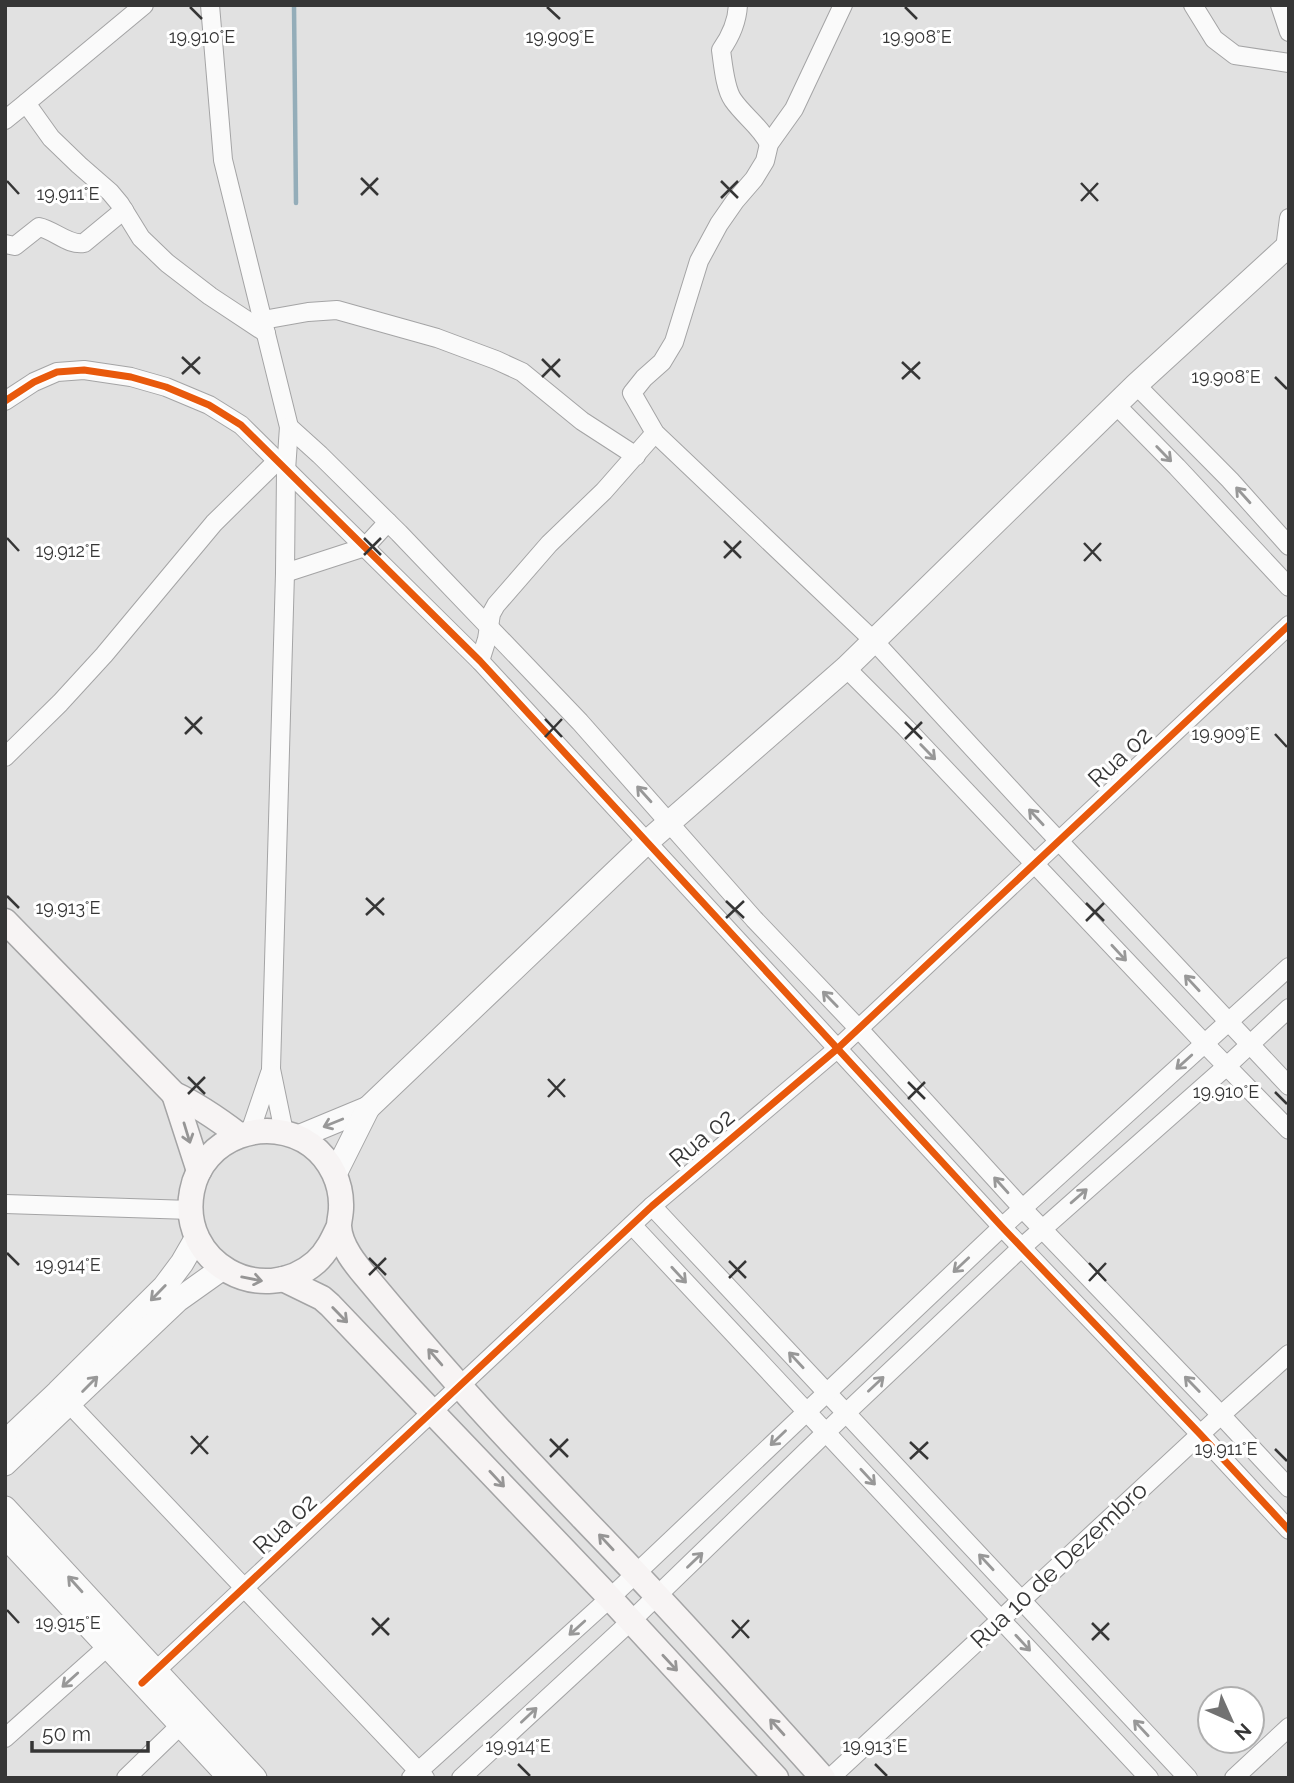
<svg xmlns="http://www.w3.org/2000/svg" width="1294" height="1783" font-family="Raleway,sans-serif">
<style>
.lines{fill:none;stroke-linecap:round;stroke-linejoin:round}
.stream{stroke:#94adb9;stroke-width:4.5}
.minor-casing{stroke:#a4a4a5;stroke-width:20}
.tertiary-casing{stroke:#a4a4a5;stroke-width:25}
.secondary-casing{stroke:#a4a4a5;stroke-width:27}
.minor{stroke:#fafafa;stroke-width:18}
.tertiary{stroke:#fafafa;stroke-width:23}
.secondary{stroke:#f7f4f4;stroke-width:24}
.cycleway-casing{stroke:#fff;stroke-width:11}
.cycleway{stroke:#e8590c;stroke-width:7}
.oneway{stroke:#989898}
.oneway2{stroke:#969595}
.ticks{fill:none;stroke:#363636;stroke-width:2.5}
.labels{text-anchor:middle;stroke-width:6;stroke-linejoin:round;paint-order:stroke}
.street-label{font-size:24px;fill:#363636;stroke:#fff}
.ticks-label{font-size:18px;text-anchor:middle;fill:#363636;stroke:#fff;stroke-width:6;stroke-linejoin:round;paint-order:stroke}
</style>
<rect width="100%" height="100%" fill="#e1e1e1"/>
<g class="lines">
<polyline class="stream" points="294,5 296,203"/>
<g class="minor-casing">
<g id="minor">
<polyline points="210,5 223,160 289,427 286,470 285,573 271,1069 284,1132"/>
<path d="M738,5c-1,18 -7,31 -17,45 2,14 4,39 12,50 11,16 28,27 36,44"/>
<polyline points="843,5 794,109 769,144 765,161 754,179 735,201 719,224 699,261 674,342 662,362 644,378 632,393 655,433 874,641 1027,807 1289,1086"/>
<polyline points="1193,5 1214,39 1235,55 1289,63"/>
<polyline points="1280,5 1289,32"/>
<polyline points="26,103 144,5"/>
<polyline points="5,120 26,103 51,138 79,165 110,192 120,204 141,238 167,263 210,296 266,333"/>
<path d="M5,244l10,2 24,-19c15,3 30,19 45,16l40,-33"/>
<polyline points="1285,249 1289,218"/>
<polyline points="263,320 308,312 337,310 437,338 496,360 522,372 582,421 636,456"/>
<polyline points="1136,385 1230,480 1289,546"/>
<polyline points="5,401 34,382 57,372 84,370 131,377 166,387 209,405 241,425 480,661 1002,1227 1200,1434 1289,1530"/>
<polyline points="1116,405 1177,467 1289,587"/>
<polyline points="289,427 320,455 399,533 580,722 754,919 858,1028 1022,1208 1221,1415 1289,1488"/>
<polyline points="285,573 365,547 388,522"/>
<polyline points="480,661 487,639 491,614 496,605 549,544 604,491 655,433"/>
<polyline points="846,668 906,728 1205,1044 1289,1130"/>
<polyline points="5,757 60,703 104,655 214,523 277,461"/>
<polyline points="250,1132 270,1073"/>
<polyline points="5,1204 191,1210"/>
<polyline points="652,1206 1188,1778"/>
<polyline points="632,1225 1149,1778"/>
<polyline points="61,1395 425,1778"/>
<polyline points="147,1679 652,1206 837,1049 1289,625"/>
<polyline points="5,1738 116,1639"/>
<polyline points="126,1778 189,1717"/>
<polyline points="411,1778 610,1598 1002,1227 1289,967"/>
<polyline points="461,1778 631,1621 846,1413 1021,1248 1228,1065 1289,1008"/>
<polyline points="830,1778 1221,1415 1289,1354"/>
<polyline points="1234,1778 1289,1727"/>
</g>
</g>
<g class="tertiary-casing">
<g id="tertiary">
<polyline points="298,1137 368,1108"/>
<polyline points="335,1174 368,1108 647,842 846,668 1136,385 1289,245"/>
<polyline points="5,1442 58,1392 164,1287 182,1263 197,1237"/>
<polyline points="5,1464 178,1300 223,1268"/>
<polyline points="5,1508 255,1778"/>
<polyline points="5,1536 230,1778"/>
</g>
</g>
<g class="secondary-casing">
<g id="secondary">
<path d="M5,921l169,173c24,11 44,25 65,41"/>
<polyline points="174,1094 199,1171"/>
<path d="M339,1226c-6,13 -12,26 -23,36 -54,47 -138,1 -124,-71 10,-54 76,-77 119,-46 20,15 31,39 30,63 0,6 -2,13 -2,18 1,20 17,39 29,53 30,36 60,71 91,106 64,73 134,142 200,213 55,59 110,120 164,180"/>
<polyline points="283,1279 322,1298 330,1305 610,1598 776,1778"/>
</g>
</g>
<use href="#minor" class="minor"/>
<use href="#tertiary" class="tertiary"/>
<use href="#secondary" class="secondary"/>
<g class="cycleway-casing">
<g id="cycleway">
<polyline points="5,401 34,382 57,372 84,370 131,377 166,387 209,405 241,425 480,661 1002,1227 1200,1434 1289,1530"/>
<polyline points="142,1683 652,1206 837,1049 1289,625"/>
</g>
</g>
<use href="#cycleway" class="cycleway"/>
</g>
<defs><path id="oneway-shaft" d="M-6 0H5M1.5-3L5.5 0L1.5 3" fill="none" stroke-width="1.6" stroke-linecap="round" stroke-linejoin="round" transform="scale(1.75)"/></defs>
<g class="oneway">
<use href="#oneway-shaft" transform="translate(1164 454) rotate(46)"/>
<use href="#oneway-shaft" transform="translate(1243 495) rotate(-132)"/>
<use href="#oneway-shaft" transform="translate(928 752) rotate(46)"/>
<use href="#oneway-shaft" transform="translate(644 794) rotate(-132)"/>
<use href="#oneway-shaft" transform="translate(1036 817) rotate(-133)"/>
<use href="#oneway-shaft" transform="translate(1119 953) rotate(47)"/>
<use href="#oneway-shaft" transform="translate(1192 983) rotate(-133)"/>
<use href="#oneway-shaft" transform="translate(830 999) rotate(-134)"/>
<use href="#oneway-shaft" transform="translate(1184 1062) rotate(138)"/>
<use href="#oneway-shaft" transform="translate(333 1123) rotate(158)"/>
<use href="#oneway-shaft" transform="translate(1001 1185) rotate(-132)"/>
<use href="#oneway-shaft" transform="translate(1079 1196) rotate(-41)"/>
<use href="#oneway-shaft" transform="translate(961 1265) rotate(137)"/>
<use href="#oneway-shaft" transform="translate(679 1275) rotate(47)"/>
<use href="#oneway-shaft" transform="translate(158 1293) rotate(134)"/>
<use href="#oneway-shaft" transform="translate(796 1360) rotate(-133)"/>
<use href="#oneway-shaft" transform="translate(90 1384) rotate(-45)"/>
<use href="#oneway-shaft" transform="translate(876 1384) rotate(-43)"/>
<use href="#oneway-shaft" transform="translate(1192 1384) rotate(-134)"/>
<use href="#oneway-shaft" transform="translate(778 1438) rotate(136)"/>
<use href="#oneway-shaft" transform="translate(868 1477) rotate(47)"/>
<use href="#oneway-shaft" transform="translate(695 1560) rotate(-44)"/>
<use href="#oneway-shaft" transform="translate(986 1562) rotate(-133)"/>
<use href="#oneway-shaft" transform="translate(75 1584) rotate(-132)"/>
<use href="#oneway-shaft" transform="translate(577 1628) rotate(138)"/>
<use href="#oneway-shaft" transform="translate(1023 1643) rotate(47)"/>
<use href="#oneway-shaft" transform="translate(70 1680) rotate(138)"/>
<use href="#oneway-shaft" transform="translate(529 1715) rotate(-43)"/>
<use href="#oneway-shaft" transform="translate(1141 1728) rotate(-133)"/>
</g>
<g class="oneway2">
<use href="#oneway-shaft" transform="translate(187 1133) rotate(73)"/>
<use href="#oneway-shaft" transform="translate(252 1279) rotate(11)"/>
<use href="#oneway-shaft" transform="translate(340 1315) rotate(46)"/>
<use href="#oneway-shaft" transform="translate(435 1357) rotate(-131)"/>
<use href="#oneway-shaft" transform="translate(497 1479) rotate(47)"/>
<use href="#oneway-shaft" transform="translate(606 1542) rotate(-133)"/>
<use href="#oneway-shaft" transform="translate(670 1663) rotate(47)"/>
<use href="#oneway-shaft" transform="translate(777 1727) rotate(-132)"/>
</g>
<path class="ticks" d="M190,7l12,12M547,7l13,12M905,7l12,12M361,178l17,17M7,181l12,13M721,181l17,17M1081,183l17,18M361,195l17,-17M721,198l17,-17M1081,201l17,-18M182,357l18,17M542,359l18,18M902,362l18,17M182,374l18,-17M542,377l18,-18M1275,377l12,12M902,379l18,-17M7,538l12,13M364,538l17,17M724,541l17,17M1084,543l17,18M364,555l17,-17M724,558l17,-17M1084,561l17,-18M185,717l17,17M545,719l17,18M905,722l17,17M185,734l17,-17M1275,734l12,13M545,737l17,-18M905,739l17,-17M7,896l12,12M366,898l18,17M726,901l18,17M1086,903l18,18M366,915l18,-17M726,918l18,-17M1086,921l18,-18M188,1077l17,17M548,1079l17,18M908,1082l17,17M1275,1092l12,12M188,1094l17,-17M548,1097l17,-18M908,1099l17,-17M7,1253l12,12M369,1258l17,17M729,1261l17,17M1089,1263l17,18M369,1275l17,-17M729,1278l17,-17M1089,1281l17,-18M191,1436l17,18M550,1439l18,18M910,1442l18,17M1275,1449l12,12M191,1454l17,-18M550,1457l18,-18M910,1459l18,-17M7,1610l12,13M372,1618l17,17M732,1620l17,18M1092,1623l17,17M372,1635l17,-17M732,1638l17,-18M1092,1640l17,-17M518,1764l12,12M875,1764l12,12"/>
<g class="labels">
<g class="street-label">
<text transform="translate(1120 757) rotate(-43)" y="8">Rua 02</text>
<text transform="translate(702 1138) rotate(-40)" y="8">Rua 02</text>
<text transform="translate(285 1524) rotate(-43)" y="8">Rua 02</text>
<text transform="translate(1059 1565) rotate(-43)" y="8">Rua 10 de Dezembro</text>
</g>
</g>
<g class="ticks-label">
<text x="202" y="43">19.910°E</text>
<text x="560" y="43">19.909°E</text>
<text x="917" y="43">19.908°E</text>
<text x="68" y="200">19.911°E</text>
<text x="1226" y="383">19.908°E</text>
<text x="68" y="557">19.912°E</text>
<text x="1226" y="740">19.909°E</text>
<text x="68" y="914">19.913°E</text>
<text x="1226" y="1098">19.910°E</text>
<text x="68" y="1271">19.914°E</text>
<text x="1226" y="1455">19.911°E</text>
<text x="68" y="1629">19.915°E</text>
<text x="518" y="1752">19.914°E</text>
<text x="875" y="1752">19.913°E</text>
</g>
<rect width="1294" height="1783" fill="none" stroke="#363636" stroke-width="14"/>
<g transform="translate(1231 1720) rotate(135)"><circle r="33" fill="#ffffff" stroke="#afafaf" stroke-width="2"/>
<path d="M0-5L12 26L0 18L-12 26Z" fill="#727272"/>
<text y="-10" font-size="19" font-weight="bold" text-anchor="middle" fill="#363636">N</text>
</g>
<path d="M32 1741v10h116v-10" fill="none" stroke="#363636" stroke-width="3.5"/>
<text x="42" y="1741" font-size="21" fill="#363636" stroke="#ffffff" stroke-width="5" paint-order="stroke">50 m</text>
</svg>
